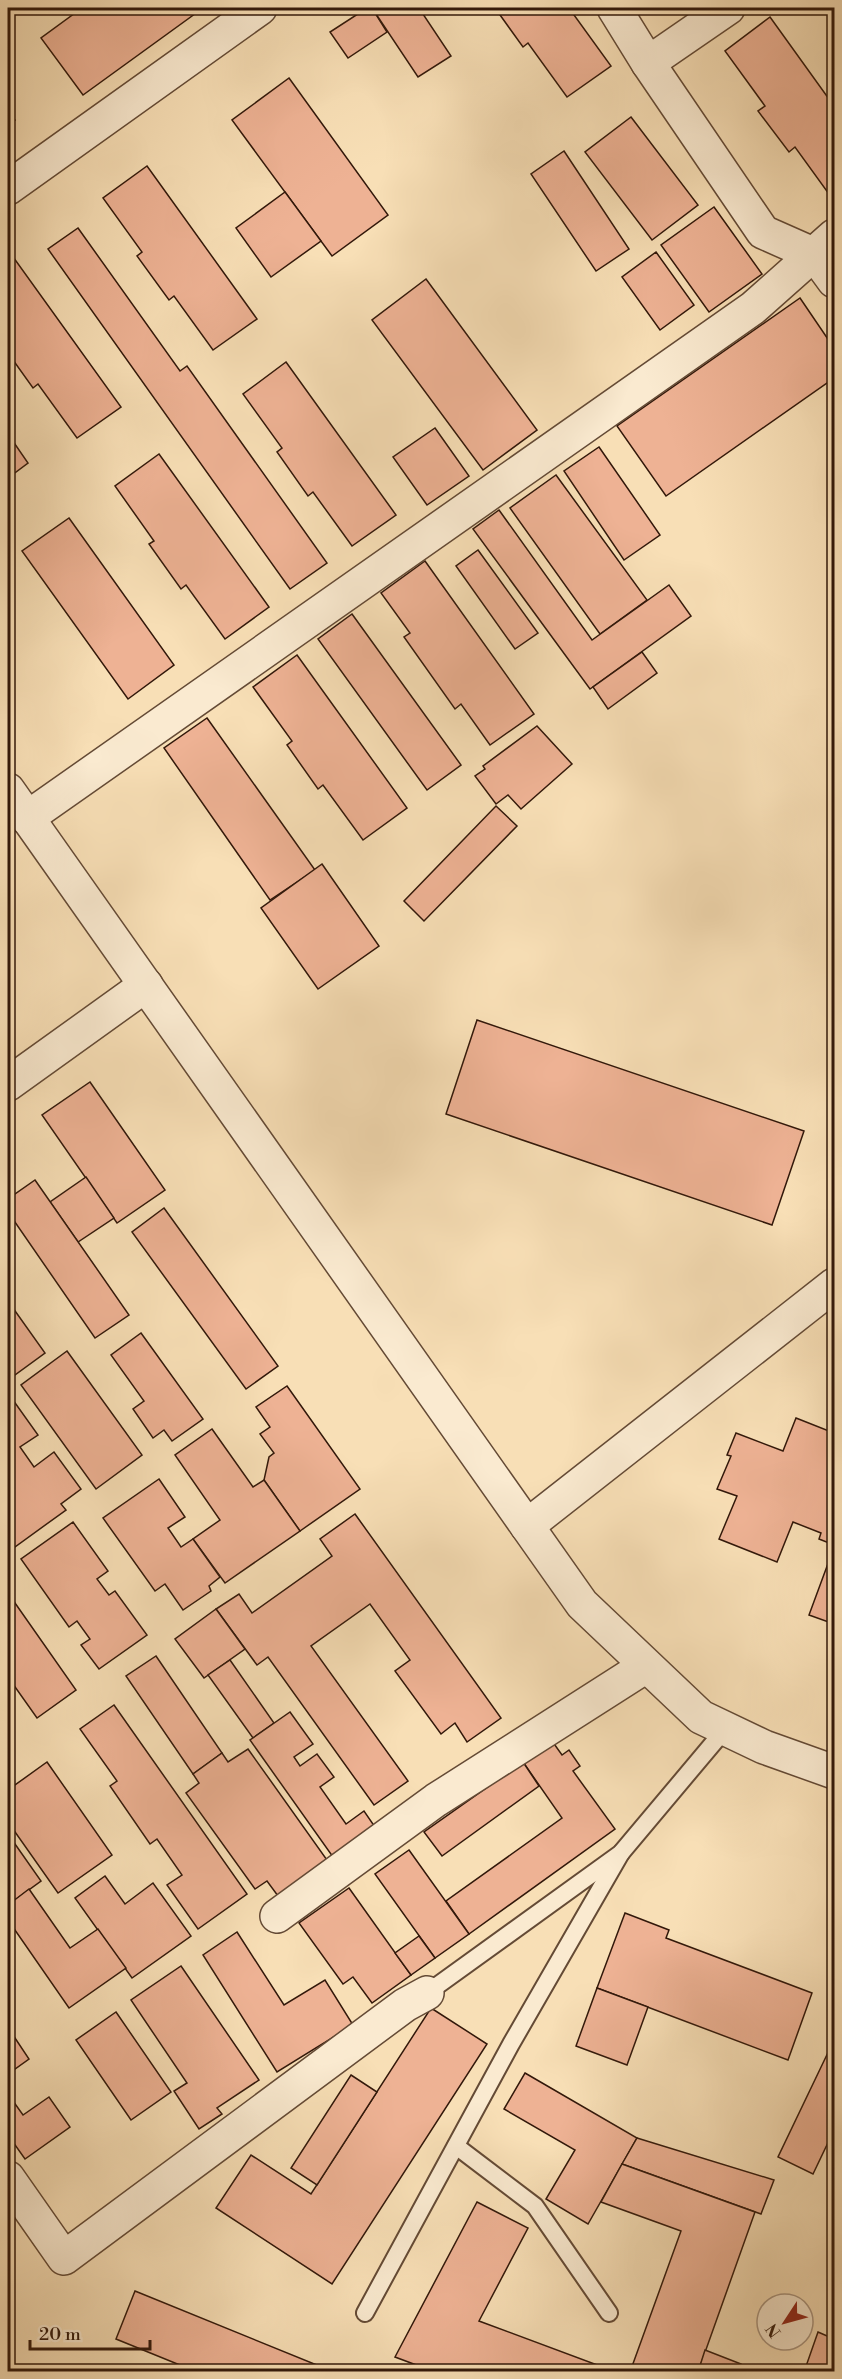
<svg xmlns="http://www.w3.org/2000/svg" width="842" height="2379" font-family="'Libre Bodoni',serif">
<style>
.building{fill:#eeb294;stroke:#32180a;stroke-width:1.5}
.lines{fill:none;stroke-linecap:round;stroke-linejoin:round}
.service-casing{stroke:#644a35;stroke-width:20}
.minor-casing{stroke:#644a35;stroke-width:36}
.tertiary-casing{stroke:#644a35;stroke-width:36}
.service{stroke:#faead0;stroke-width:16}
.minor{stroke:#faead0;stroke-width:33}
.tertiary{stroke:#faead0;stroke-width:33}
</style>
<rect width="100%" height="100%" fill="#f8dfb6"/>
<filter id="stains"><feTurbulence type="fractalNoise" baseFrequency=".00333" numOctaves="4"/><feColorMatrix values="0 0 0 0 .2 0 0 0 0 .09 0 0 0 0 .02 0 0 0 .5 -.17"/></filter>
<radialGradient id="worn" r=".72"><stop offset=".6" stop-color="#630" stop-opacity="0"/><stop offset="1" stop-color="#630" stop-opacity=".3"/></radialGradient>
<g class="building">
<polygon points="82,8 203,8 83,95 41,38"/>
<polygon points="367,8 372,8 387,32 348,58 330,32"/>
<polygon points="372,8 419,8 451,56 418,77"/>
<polygon points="495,8 569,8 611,66 567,97 528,43 523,47"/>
<polygon points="770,17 834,106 834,201 795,147 789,152 758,111 765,106 725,51"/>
<polygon points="289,78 388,215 332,256 232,120"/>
<polygon points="8,110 15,120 8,126"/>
<polygon points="631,117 698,205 652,240 585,152"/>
<polygon points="564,151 629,249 596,271 531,174"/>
<polygon points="147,166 257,319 213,350 174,296 169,300 137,256 142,252 103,198"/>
<polygon points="285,192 321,241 271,277 236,228"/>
<polygon points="714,207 762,274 709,312 661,245"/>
<polygon points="78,228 180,371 187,366 327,563 290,589 48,249"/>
<polygon points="656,252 694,305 660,330 622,277"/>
<polygon points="11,254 121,407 77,438 38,384 33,388 8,353 8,256"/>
<polygon points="426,279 537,430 483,470 372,320"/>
<polygon points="800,298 834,348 834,378 666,496 617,426"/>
<polygon points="286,362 396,515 352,546 313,492 308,496 277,452 282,448 243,394"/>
<polygon points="435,428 469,476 427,505 393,457"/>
<polygon points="8,434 28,463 8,478"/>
<polygon points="599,447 660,535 624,560 564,471"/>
<polygon points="159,454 269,607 225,639 186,585 181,589 149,544 154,541 115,486"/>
<polygon points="556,475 647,600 600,634 510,508"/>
<polygon points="499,510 592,640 669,585 691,616 590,689 473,529"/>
<polygon points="69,518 174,665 128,699 22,551"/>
<polygon points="478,550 538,633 515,649 456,566"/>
<polygon points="425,561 534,714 490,745 461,704 455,709 404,637 410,633 381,593"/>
<polygon points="352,614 461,765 427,790 318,639"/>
<polygon points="642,652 657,673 608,709 593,687"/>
<polygon points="297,655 407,808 363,840 323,785 318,789 287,745 292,741 253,687"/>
<polygon points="207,718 315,870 270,900 164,748"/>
<polygon points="537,726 572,764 521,809 508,795 496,804 475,776 485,769 483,766"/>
<polygon points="496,806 517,826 424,921 404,901"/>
<polygon points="322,864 379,946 318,989 261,908"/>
<polygon points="477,1020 804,1131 772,1225 446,1114"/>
<polygon points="90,1082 165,1190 117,1223 42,1115"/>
<polygon points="86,1177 114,1218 78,1242 50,1202"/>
<polygon points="35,1180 129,1315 95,1338 8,1212 8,1199"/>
<polygon points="164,1208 278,1366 246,1389 132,1232"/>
<polygon points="8,1301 45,1353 8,1380"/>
<polygon points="141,1333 203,1419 172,1441 164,1430 153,1438 133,1409 144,1401 111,1355"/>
<polygon points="67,1351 142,1455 96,1489 21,1385"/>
<polygon points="287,1386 360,1489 300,1531 264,1480 269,1457 274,1453 260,1434 270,1427 256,1407"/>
<polygon points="8,1393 38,1435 20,1447 34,1467 54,1452 81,1489 61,1504 66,1510 8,1552"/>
<polygon points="796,1418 834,1433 834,1545 819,1539 821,1533 793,1522 777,1562 719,1539 737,1496 717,1489 731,1456 727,1455 736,1433 783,1451"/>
<polygon points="212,1429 253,1487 264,1480 300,1531 225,1583 193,1539 220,1520 175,1455"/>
<polygon points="159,1479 185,1517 168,1528 181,1547 193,1539 220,1577 209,1586 211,1591 183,1610 165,1584 155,1591 103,1518"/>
<polygon points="355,1514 501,1718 467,1742 455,1723 441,1734 395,1671 410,1660 370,1604 311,1646 408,1781 374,1805 268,1657 257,1665 216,1609 239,1594 252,1613 332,1556 320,1539"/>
<polygon points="73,1522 108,1571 97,1579 109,1595 115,1591 147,1635 99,1669 81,1645 90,1639 77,1621 69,1627 21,1559"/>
<polygon points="833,1550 834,1550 834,1624 809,1615"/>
<polygon points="8,1593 76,1690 37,1718 8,1677"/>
<polygon points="216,1609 245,1649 204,1678 175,1639"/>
<polygon points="156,1656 222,1753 193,1774 126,1676"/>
<polygon points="230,1660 274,1723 253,1738 208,1675"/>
<polygon points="114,1705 247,1894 198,1929 167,1885 182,1875 157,1839 150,1844 110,1786 117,1781 80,1729"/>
<polygon points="290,1712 313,1744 294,1757 300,1766 317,1754 334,1777 320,1787 346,1824 364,1811 375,1827 333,1857 250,1740"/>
<polygon points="552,1741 562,1755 569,1750 580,1766 573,1771 615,1829 469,1934 446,1901 562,1818 523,1762"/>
<polygon points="248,1749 327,1860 278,1896 267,1881 255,1889 186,1793 199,1783 193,1774 222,1753 228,1762"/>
<polygon points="47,1762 112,1855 58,1893 8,1822 8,1790"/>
<polygon points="523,1762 539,1786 442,1856 424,1832"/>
<polygon points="8,1834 41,1881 8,1905"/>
<polygon points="409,1850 469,1934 435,1958 375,1874"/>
<polygon points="105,1876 125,1904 153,1883 191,1936 132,1978 75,1898"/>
<polygon points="349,1888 411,1975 372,2003 353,1977 343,1984 299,1923"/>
<polygon points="29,1889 70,1948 98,1929 126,1968 69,2008 8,1920 8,1905"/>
<polygon points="625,1913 669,1930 666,1938 812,1993 788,2060 597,1988"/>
<polygon points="237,1932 284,2005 325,1980 353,2025 277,2072 203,1955"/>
<polygon points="419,1936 435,1958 411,1975 395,1953"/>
<polygon points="181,1966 259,2080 217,2108 222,2114 199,2129 174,2091 187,2083 131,2000"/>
<polygon points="597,1988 648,2007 627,2065 576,2046"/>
<polygon points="431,2008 487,2044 332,2284 216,2208 251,2155 311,2194"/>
<polygon points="116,2012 171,2092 131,2120 76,2040"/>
<polygon points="8,2014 14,2024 8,2029"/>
<polygon points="13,2035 29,2059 8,2074 8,2038"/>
<polygon points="834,2040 834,2130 813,2174 778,2157"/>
<polygon points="525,2073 637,2138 588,2224 546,2199 575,2150 504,2109"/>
<polygon points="351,2075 377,2092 317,2185 291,2168"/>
<polygon points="8,2094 23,2115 49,2097 70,2127 25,2159 8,2135"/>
<polygon points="637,2138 774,2180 761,2214 622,2164"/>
<polygon points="622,2164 755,2212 698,2372 630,2372 681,2231 601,2202"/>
<polygon points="477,2202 528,2228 479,2321 616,2372 435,2372 395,2357"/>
<polygon points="135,2291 334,2372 197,2372 116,2339"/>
<polygon points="818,2332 834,2339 834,2372 804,2372"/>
<polygon points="705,2350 741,2364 739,2372 698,2372"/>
</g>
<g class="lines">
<g class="service-casing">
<g id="service">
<polyline points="427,1993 621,1853 726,1728"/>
<polyline points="456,2146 535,2206 609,2313"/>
<polyline points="365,2313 511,2044 621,1853"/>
</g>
</g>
<g class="minor-casing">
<g id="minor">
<polyline points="614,8 648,63"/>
<polyline points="728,8 648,63 763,232 815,255 834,281"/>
<polyline points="8,188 260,8"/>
<polyline points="27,818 753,308 834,236"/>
<polyline points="8,1084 146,985"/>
<polyline points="527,1526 834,1285"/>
<polyline points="277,1916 436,1800 646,1666"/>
<polyline points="8,2178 64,2258 405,2005 427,1993"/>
</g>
</g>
<g class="tertiary-casing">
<polyline id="tertiary" points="8,790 582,1604 701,1717 764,1747 834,1772"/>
</g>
<use href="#service" class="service"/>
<use href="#minor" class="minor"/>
<use href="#tertiary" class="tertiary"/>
</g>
<rect width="842" height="2379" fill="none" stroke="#f8dfb6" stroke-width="30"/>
<rect x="9" y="9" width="824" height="2361" fill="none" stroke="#32180a" stroke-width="3"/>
<rect x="15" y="15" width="812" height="2349" fill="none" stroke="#32180a" stroke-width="1.5"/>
<g transform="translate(785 2322) rotate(234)"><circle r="28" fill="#faead0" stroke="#aa9681" stroke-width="1.5"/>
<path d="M0-4.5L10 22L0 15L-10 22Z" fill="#8f2418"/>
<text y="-9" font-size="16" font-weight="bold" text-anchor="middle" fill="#32180a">N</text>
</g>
<path d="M30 2340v9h120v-9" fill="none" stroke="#32180a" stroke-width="3"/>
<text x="39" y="2340" font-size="18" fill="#32180a" stroke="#faead0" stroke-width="4.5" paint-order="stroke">20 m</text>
<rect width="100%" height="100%" filter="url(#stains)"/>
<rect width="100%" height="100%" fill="url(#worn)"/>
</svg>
